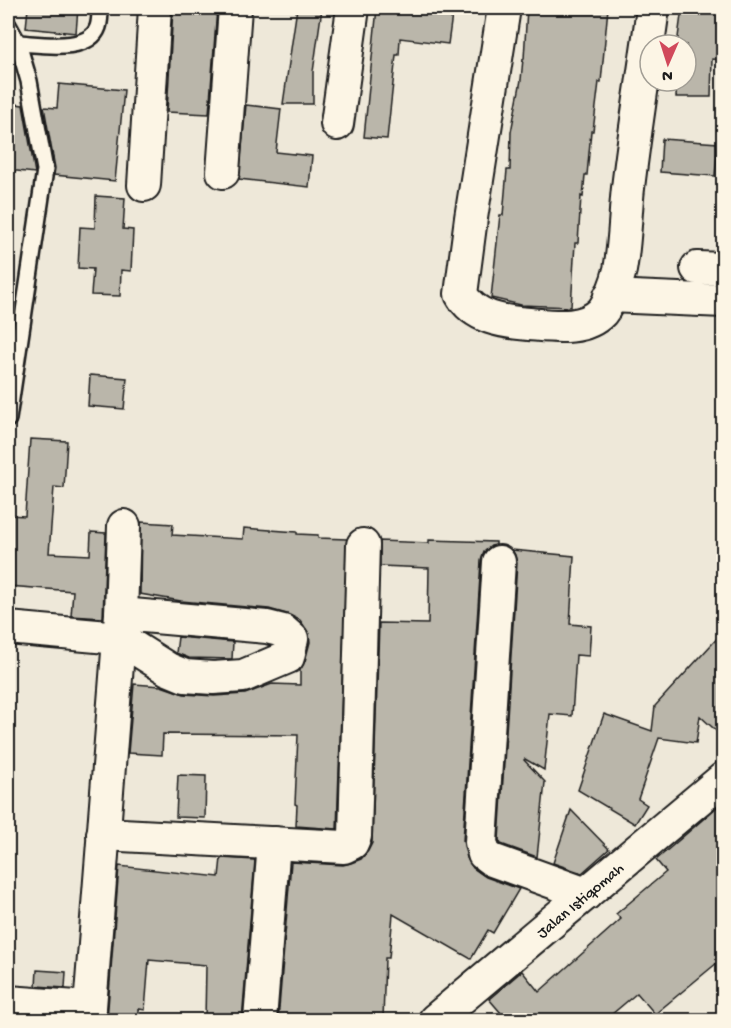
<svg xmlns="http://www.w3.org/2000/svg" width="731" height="1028" font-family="'Gochi Hand',sans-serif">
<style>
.building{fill:#bab6aa;stroke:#1c1c1c;stroke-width:1.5}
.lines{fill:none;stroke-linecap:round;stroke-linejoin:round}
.lane-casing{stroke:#1c1c1c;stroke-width:20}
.street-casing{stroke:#1c1c1c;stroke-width:36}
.lane{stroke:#fcf5e5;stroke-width:15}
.street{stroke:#fcf5e5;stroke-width:32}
.labels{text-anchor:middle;stroke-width:4.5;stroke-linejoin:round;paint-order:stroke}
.street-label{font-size:16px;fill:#1c1c1c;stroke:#fcf5e5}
</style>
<rect width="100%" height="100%" fill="#eee8d9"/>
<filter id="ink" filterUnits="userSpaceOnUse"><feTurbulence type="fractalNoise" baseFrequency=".0167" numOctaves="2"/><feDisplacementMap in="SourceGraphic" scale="12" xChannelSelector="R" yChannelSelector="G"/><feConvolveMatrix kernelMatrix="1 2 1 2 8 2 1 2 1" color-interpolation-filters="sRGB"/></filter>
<g filter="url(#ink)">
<g class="building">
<polygon points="28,8 78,8 76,33 26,28"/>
<polygon points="297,8 322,8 313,72 313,104 283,104"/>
<polygon points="377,8 453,8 448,44 400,38 399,55 396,55 387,139 364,137"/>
<polygon points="527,8 608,8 601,82 599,82 593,131 591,131 587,175 585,175 583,197 581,196 578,243 575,243 571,307 521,305 491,298 500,215 503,215 507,170 510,170 511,132 521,80 523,59 524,59"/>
<polygon points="682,8 723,8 723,60 712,59 711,97 676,97 677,81 686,81 686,45 677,45"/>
<polygon points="173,9 217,8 209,114 167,112"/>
<polygon points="59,84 124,90 115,181 54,175 55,168 44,107 57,108"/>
<polygon points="8,103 23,105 35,173 8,170"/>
<polygon points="246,105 281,109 276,152 312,156 309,187 239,179"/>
<polygon points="662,139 718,143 715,176 660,172"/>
<polygon points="96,196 125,198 123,229 133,230 131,271 121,270 120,296 91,295 93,269 78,268 80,227 95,228"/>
<polygon points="90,375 127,378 124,409 88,406"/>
<polygon points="30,439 67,441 64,488 54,487 49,553 90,555 91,532 106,533 103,618 71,616 73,591 8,586 8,515 25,516"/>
<polygon points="141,522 173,524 172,535 243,539 244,528 297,532 297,534 318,535 318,538 347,539 337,829 296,826 297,805 295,804 298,735 163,734 162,755 128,753 134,684 161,686 184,694 214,696 245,694 272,684 300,685 300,670 305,661 310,642 309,634 304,626 300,620 287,614 269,609 181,601 140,594"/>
<polygon points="429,540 496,542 496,545 491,546 484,552 481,561 463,841 467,858 473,868 486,877 519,889 493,933 488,930 471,959 393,914 389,958 385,958 383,1020 278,1020 291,862 343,865 351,863 361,859 368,851 372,843 379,623 428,624 429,568 380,566 380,541 429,543"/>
<polygon points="512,550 574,556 570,624 591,626 589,656 576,655 572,716 550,714 544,770 525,759 524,760 545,782 537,857 501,844 499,840 517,563 515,555"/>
<polygon points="723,632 723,737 700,716 696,743 659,738 638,799 647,805 635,824 578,790 604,714 652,731 655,706"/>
<polygon points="178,637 233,642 232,659 189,658 176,653"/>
<polygon points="178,775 206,776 205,818 176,817"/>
<polygon points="723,802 723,958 655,1014 637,993 605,1020 507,1020 489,999 522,971 539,992 621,919 616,914 666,872 656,860"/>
<polygon points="571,810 609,849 582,873 553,863"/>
<polygon points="221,858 255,860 242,1020 205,1020 206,965 149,960 145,1010 139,1009 139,1020 107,1020 119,866 219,877"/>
<polygon points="37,970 66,972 65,988 36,986"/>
</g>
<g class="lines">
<g class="lane-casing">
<g id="lane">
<polyline points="8,25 18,43 29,81 45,170 8,419"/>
<path d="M18,43c22,1 71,10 80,-16 2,-6 2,-13 2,-19"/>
</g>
</g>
<g class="street-casing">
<g id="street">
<path d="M504,8l-33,210 -10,76c13,24 42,28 68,30 24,2 55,7 73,-12 8,-10 15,-30 18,-42 5,-27 5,-55 8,-82 7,-60 17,-120 25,-180"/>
<polyline points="337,124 353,8"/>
<polyline points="223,172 235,8"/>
<polyline points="144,185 155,8"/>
<polyline points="697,268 724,269"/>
<polyline points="610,296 724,301"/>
<polyline points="499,562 481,842 484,854 492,860 586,894"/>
<polyline points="8,628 119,638 168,669 185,676 213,678 243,676 288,657 292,639 283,631 267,627 121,614"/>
<polyline points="103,834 344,847 352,843 355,836 363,545"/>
<polyline points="8,1002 90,1008"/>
<polyline points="89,1020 121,614 124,526"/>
<polyline points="260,1020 274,843"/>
<path id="s1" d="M435,1020l289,-242"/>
</g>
</g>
<use href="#lane" class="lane"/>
<use href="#street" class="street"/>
</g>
</g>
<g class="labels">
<g class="street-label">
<text dy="6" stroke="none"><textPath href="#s1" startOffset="188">Jalan Istiqomah</textPath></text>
</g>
</g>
<rect width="731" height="1028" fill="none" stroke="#fcf5e5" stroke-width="30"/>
<rect x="15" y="15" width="701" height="998" fill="none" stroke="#1c1c1c" stroke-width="2" filter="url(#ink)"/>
<g transform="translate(668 63) rotate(183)"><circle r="28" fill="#fcf5e5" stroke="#a29e95" stroke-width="1.5"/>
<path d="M0-4.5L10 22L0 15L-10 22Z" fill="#d1495b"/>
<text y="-9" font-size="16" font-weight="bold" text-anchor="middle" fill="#1c1c1c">N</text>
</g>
</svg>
